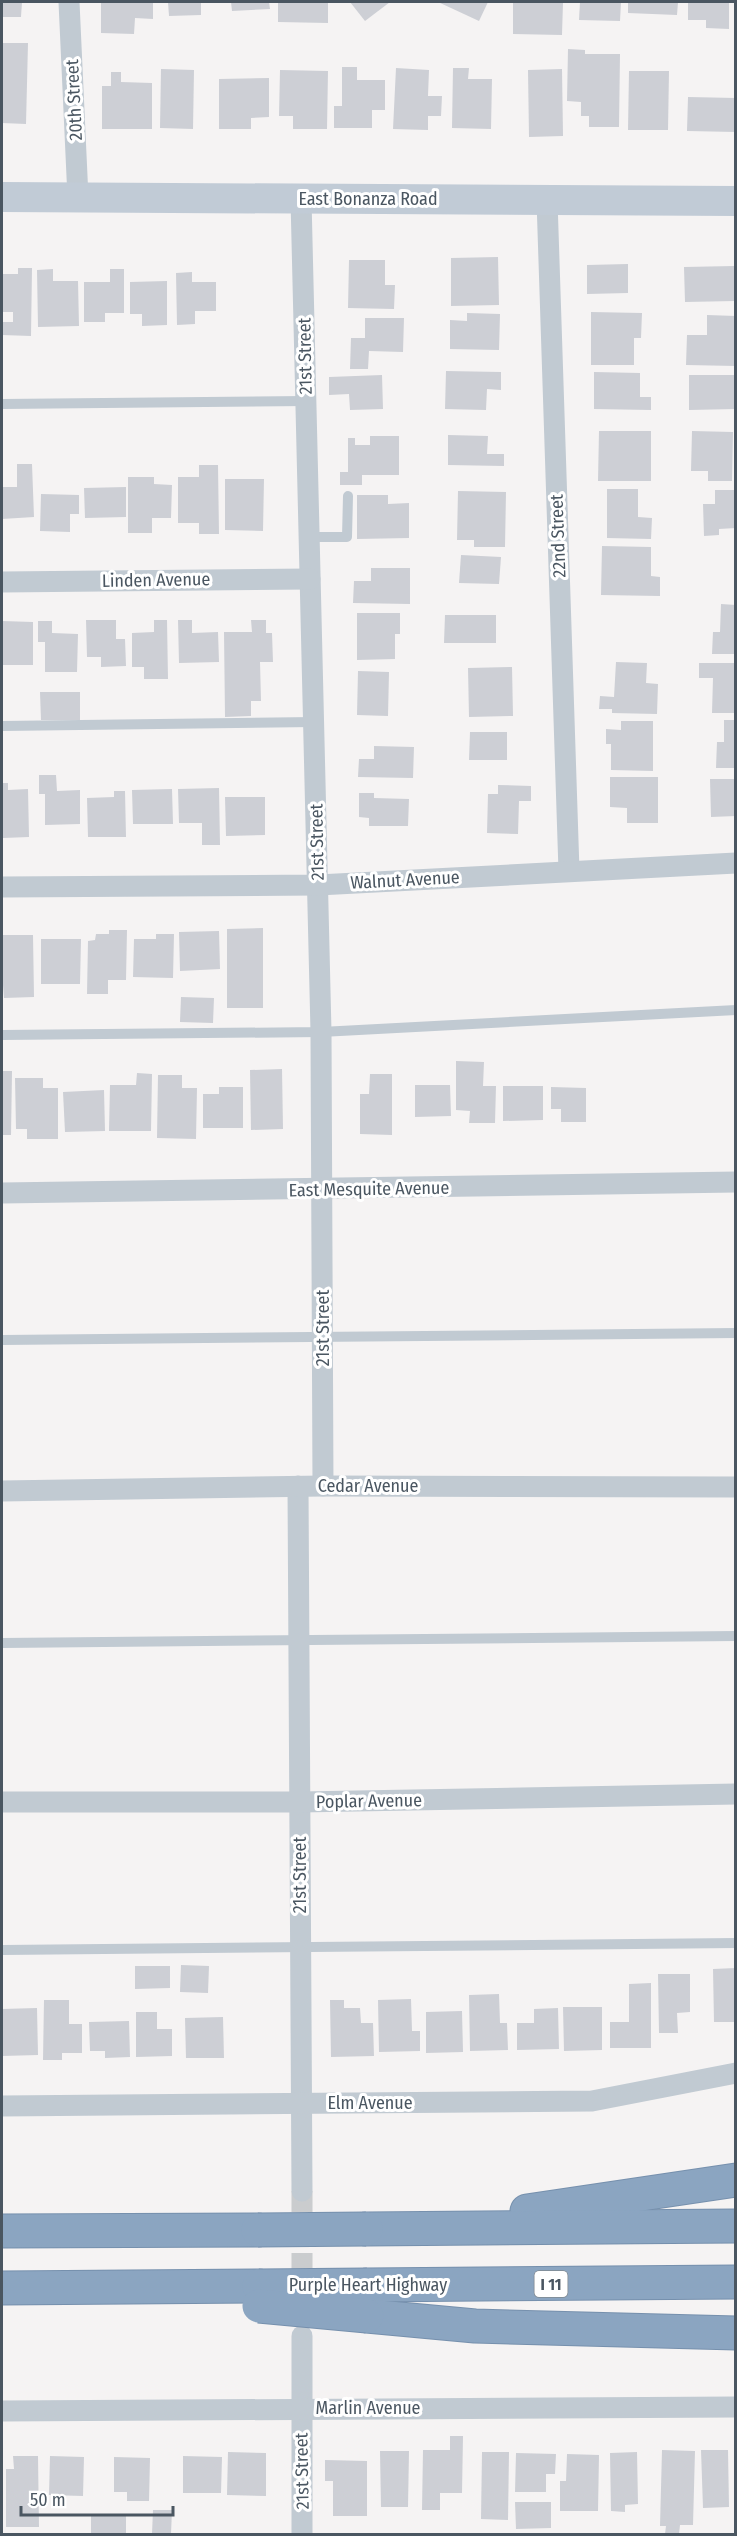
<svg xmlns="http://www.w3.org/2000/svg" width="737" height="2536" font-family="'Fira Sans Condensed',sans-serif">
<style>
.building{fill:#cdcfd5}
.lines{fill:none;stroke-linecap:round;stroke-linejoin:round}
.minor-tunnel{stroke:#caccce;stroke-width:21;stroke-dasharray:21 10;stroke-linecap:butt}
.motorway-casing{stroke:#7690ad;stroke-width:35}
.service{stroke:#c1cad2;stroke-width:10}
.minor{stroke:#c1cad2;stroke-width:21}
.secondary{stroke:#c1cbd6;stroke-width:30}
.motorway{stroke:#8ba5c1;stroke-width:33}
.motorway-bridge-casing{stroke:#7690ad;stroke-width:35;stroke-linecap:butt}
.motorway-bridge{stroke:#8ba5c1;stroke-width:33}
.labels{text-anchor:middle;stroke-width:6;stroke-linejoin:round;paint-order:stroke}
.shield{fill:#fff;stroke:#808990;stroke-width:1.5}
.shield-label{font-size:16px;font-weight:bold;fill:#4a5661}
.street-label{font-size:18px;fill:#4a5661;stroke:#fff}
</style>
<rect width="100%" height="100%" fill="#f5f3f3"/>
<g class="building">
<polygon points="2,2 22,2 21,17 2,17"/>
<polygon points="101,2 153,2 153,19 135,18 134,34 101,33"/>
<polygon points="168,2 201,2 201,15 169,16"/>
<polygon points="231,2 269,2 270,9 232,11"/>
<polygon points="278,2 328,2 328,23 278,22"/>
<polygon points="350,2 390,2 365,21"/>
<polygon points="438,2 488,2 479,21"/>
<polygon points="513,2 563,2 562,35 513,34"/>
<polygon points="580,2 621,2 620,21 579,20"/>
<polygon points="628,2 678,2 677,15 628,13"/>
<polygon points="688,2 729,2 729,29 706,28 706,20 688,20"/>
<polygon points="2,43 28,43 26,124 2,123"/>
<polygon points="568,49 585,50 585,54 620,54 619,127 589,127 589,116 581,116 581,102 567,101"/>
<polygon points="342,67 357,67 357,80 385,80 385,110 372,110 372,128 334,128 334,106 342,106"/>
<polygon points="396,68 429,70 428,96 442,96 441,116 428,116 428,130 393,129"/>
<polygon points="453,68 469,68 468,79 492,79 491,129 452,128"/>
<polygon points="161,69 194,70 193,129 160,128"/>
<polygon points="562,69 563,136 529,137 528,70"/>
<polygon points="280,70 328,71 327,129 293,129 293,116 279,116"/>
<polygon points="629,71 669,71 668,130 628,130"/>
<polygon points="111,72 121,72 121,82 152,83 152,129 102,129 102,86 111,86"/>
<polygon points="269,78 269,117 251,118 251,129 219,129 219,79"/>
<polygon points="688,97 736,98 736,132 687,131"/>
<polygon points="498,257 499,305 451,306 451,258"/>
<polygon points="349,260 385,260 385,285 395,285 394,309 348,308"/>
<polygon points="628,264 628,293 587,294 587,265"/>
<polygon points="734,266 735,301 685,302 684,267"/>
<polygon points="18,268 32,268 31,336 2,335 2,322 13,322 13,312 2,312 2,274 18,274"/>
<polygon points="53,269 53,281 78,281 79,326 38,327 37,270"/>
<polygon points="110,269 124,269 124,313 105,313 105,322 84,322 84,282 110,282"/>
<polygon points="192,272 192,282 216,282 216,311 195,311 195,324 177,325 176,273"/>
<polygon points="167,281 167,325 142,326 142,314 130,314 130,282"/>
<polygon points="591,312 642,313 641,338 634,338 634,365 591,365"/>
<polygon points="467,313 500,314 499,350 450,349 450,320 467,321"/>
<polygon points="707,315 736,316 736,366 686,365 687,335 707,335"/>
<polygon points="365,318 404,318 403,352 369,351 368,369 350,369 351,338 365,338"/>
<polygon points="446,371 501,372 501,390 487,389 486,410 445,409"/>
<polygon points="594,372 640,373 640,397 651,397 651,410 594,409"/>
<polygon points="382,375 383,409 350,410 349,394 329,395 329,377"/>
<polygon points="689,375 736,375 736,409 689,410"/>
<polygon points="599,431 651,431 651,481 598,481"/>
<polygon points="692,431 733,432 732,481 708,481 708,471 691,471"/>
<polygon points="448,435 488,436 487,454 504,454 504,466 448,465"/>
<polygon points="370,436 399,436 399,475 362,475 362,485 340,485 340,472 348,472 348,438 355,438 355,445 370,445"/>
<polygon points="17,464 32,464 34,517 2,519 2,487 17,487"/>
<polygon points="199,465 218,465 219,534 199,534 199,523 178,523 178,477 199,477"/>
<polygon points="128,477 154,477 154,484 172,485 171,518 152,518 152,533 128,533"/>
<polygon points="225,479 264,479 263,531 225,530"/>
<polygon points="126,487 126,517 85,518 84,488"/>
<polygon points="607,489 638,489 638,517 652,518 651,539 607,538"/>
<polygon points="715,490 736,490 736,528 719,529 719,535 704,536 703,504 715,504"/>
<polygon points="458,491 506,492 505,547 474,547 474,540 457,540"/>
<polygon points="41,494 79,495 79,514 70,514 70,532 40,531"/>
<polygon points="357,495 388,495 388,504 409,503 409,538 357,539"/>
<polygon points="602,546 651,547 651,576 660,577 660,596 601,595"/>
<polygon points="461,555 501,557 499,584 459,583"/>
<polygon points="371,568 410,568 410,604 353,603 354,581 371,581"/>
<polygon points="721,604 736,605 736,654 712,654 713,632 720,632"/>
<polygon points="357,613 400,613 400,634 395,634 395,659 357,660"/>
<polygon points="445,615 496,615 496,643 444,643"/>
<polygon points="86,620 116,620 116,639 125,639 126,666 101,667 101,657 87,657"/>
<polygon points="154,620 167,620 168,679 144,679 144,667 132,667 132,633 154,632"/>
<polygon points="178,620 192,620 192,633 218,632 219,662 179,663"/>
<polygon points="251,620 266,620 266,633 272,633 273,662 260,662 261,701 251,701 251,716 225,717 224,632 252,632"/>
<polygon points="2,621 33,622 33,665 2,665"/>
<polygon points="38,621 52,621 52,633 78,634 77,672 45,672 45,642 38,642"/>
<polygon points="616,662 647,663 646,683 658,684 657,714 612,713 612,709 599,709 600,696 614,697"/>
<polygon points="699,663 736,663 736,713 712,713 713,678 699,678"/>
<polygon points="512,667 513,716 469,717 468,668"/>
<polygon points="358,671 389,672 388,716 357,715"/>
<polygon points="40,692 80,692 80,720 41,720"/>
<polygon points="724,720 736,720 736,768 716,768 717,742 724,742"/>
<polygon points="621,721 653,721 653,771 611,770 611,744 606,744 606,729 621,730"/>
<polygon points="470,732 507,732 507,760 469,760"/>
<polygon points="374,746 414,747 413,778 358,777 359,759 374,759"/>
<polygon points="39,775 56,775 57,791 80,790 80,824 45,825 45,794 39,794"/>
<polygon points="610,777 658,777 658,823 627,823 627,808 610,807"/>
<polygon points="710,779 736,779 736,816 711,817"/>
<polygon points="2,783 8,783 8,790 28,789 29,837 3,838"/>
<polygon points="498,785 531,786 531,801 519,801 518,834 487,833 488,794 498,794"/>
<polygon points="219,788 220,845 202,845 202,823 179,823 178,789"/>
<polygon points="172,789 173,824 133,824 132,790"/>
<polygon points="114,791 125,791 126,837 88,837 87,798 114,797"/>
<polygon points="359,793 374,793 374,798 409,799 408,826 369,826 369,818 359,817"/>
<polygon points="225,797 265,797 265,835 226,836"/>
<polygon points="263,928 263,1008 227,1008 227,929"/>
<polygon points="109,930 127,930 126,980 108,980 108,994 87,994 88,941 95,940 96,934 109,934"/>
<polygon points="219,931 220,969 180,971 179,932"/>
<polygon points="156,934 174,934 173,978 133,977 134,939 156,939"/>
<polygon points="2,935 33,935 34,997 4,998 3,985 2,985"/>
<polygon points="41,939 81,939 80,984 41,984"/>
<polygon points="181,997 214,998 213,1023 180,1022"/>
<polygon points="456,1061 484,1062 483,1086 496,1086 495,1123 469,1123 470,1111 456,1110"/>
<polygon points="282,1069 283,1129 251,1130 250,1070"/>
<polygon points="2,1071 12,1071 11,1135 2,1135"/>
<polygon points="137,1073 152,1074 151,1131 109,1131 110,1085 136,1085"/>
<polygon points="370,1074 392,1074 392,1135 360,1134 360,1094 369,1094"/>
<polygon points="158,1075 182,1075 182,1088 197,1088 196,1139 157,1138"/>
<polygon points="15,1078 43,1078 43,1088 58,1088 58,1139 27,1139 27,1129 16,1129"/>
<polygon points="415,1085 450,1085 451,1116 415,1117"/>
<polygon points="503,1086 543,1086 543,1120 503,1121"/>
<polygon points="219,1087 243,1087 243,1128 203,1128 203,1094 219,1094"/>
<polygon points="551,1087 586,1088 586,1122 561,1122 561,1109 551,1109"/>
<polygon points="104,1090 105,1131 65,1132 63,1092"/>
<polygon points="181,1965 209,1966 208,1993 180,1992"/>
<polygon points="135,1966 170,1966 170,1988 135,1989"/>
<polygon points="736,1968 734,2022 714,2022 713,1969"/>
<polygon points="658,1974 690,1974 690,2012 677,2013 678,2033 659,2033"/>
<polygon points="651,1983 651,2048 610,2048 610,2022 629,2022 629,1984"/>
<polygon points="499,1994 500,2023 507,2023 508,2050 470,2051 469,1995"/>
<polygon points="411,1999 412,2031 420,2031 420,2051 379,2052 378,2000"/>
<polygon points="44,2000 69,2000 69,2024 82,2024 82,2053 62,2053 62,2060 43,2060"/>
<polygon points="330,2000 344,2000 344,2008 360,2008 361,2023 373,2023 374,2056 331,2057"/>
<polygon points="563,2007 602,2007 602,2050 564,2051"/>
<polygon points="37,2008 38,2055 2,2056 2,2009"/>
<polygon points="558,2008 559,2049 517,2050 517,2023 534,2023 534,2009"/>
<polygon points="462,2011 463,2052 426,2053 426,2012"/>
<polygon points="136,2012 157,2012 157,2029 172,2029 172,2056 136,2057"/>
<polygon points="223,2017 224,2058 186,2058 185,2018"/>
<polygon points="129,2021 130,2057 105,2058 105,2051 90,2051 89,2022"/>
<polygon points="450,2436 463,2436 462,2493 440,2493 440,2510 422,2510 423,2450 450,2450"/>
<polygon points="662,2450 695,2451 693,2525 680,2525 679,2534 665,2534 666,2526 660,2526"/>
<polygon points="701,2450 728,2450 729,2507 703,2508"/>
<polygon points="380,2451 409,2451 408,2507 381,2507"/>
<polygon points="228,2452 266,2453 266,2496 227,2495"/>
<polygon points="482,2452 509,2452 508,2520 481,2519"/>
<polygon points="637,2452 638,2504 625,2505 625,2512 611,2511 610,2453"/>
<polygon points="516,2453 556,2454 555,2474 546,2474 546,2492 515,2492"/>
<polygon points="567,2454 599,2455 598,2511 560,2511 560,2481 566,2481"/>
<polygon points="13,2456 38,2456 39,2527 6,2527 6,2469 14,2469"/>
<polygon points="50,2456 84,2457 83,2496 49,2495"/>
<polygon points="183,2456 222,2457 221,2493 183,2493"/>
<polygon points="114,2457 150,2458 149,2501 127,2501 127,2492 114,2492"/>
<polygon points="325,2460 367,2461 367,2516 333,2516 333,2481 325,2481"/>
<polygon points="515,2502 551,2502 551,2528 516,2529"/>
<polygon points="153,2510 172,2510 171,2534 152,2534"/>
<rect x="91" y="2515" width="35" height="19"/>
</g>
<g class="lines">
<polyline class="minor-tunnel" points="302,2191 302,2296"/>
<g class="motorway-casing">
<g id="motorway">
<polyline points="527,2211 736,2180"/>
<polyline points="366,2229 736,2226"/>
<polyline points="2,2231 258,2230"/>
<polyline points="367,2285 736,2282"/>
<polyline points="2,2288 259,2286"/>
<polyline points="367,2316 475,2326 736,2333"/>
</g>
</g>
<g class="service">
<polyline points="2,404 306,401"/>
<polyline points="309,537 347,537 348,496"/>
<polyline points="2,726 314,722"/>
<polyline points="2,1035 321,1032 736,1010"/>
<polyline points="2,1340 736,1333"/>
<polyline points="2,1643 736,1636"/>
<polyline points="2,1950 736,1943"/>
</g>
<g class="minor">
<polyline points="69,2 78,198"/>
<polyline points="301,199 321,1032 323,1486"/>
<polyline points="547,200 569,871"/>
<polyline points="2,582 310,579"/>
<polyline points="2,887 318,885 736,863"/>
<polyline points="2,1193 736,1182"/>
<polyline points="298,1486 302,2191"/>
<polyline points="2,1491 323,1486 736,1487"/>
<polyline points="2,1802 300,1802 736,1794"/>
<polyline points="2,2106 592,2101 736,2073"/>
<polyline points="302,2336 302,2534"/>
<polyline points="2,2411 736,2407"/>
</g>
<polyline class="secondary" points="2,197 736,201"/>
<use href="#motorway" class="motorway"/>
<g class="motorway-bridge-casing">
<g id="motorway-bridge">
<polyline points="258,2230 366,2229"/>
<polyline points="259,2286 367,2285"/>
<polyline points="259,2306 367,2316"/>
</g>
</g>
<use href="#motorway-bridge" class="motorway-bridge"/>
</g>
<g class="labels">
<rect class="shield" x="534.5" y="2271" width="33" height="26" rx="4.5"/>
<g class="shield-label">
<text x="551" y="2290">I 11</text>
</g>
<g class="street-label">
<text transform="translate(74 100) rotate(-93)" y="6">20th Street</text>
<text x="368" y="205">East Bonanza Road</text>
<text transform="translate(305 356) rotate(-91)" y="6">21st Street</text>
<text transform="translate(558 536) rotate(-92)" y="6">22nd Street</text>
<text transform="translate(156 580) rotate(-1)" y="6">Linden Avenue</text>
<text transform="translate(317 842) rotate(-91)" y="6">21st Street</text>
<text transform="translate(405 880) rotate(-3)" y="6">Walnut Avenue</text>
<text transform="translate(369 1189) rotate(-1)" y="6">East Mesquite Avenue</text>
<text transform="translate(323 1328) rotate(-90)" y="6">21st Street</text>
<text x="368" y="1492">Cedar Avenue</text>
<text transform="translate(369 1801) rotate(-1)" y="6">Poplar Avenue</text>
<text transform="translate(300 1875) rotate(-90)" y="6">21st Street</text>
<text x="370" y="2109">Elm Avenue</text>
<text x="368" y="2291">Purple Heart Highway</text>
<text x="368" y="2414">Marlin Avenue</text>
<text transform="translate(302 2471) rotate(-91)" y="6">21st Street</text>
</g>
</g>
<rect width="737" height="2536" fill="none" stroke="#4a5661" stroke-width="6"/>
<path d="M21 2506v9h152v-9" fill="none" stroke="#4a5661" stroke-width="3"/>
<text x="30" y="2506" font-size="18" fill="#4a5661" stroke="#ffffff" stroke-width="4.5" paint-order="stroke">50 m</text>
</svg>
